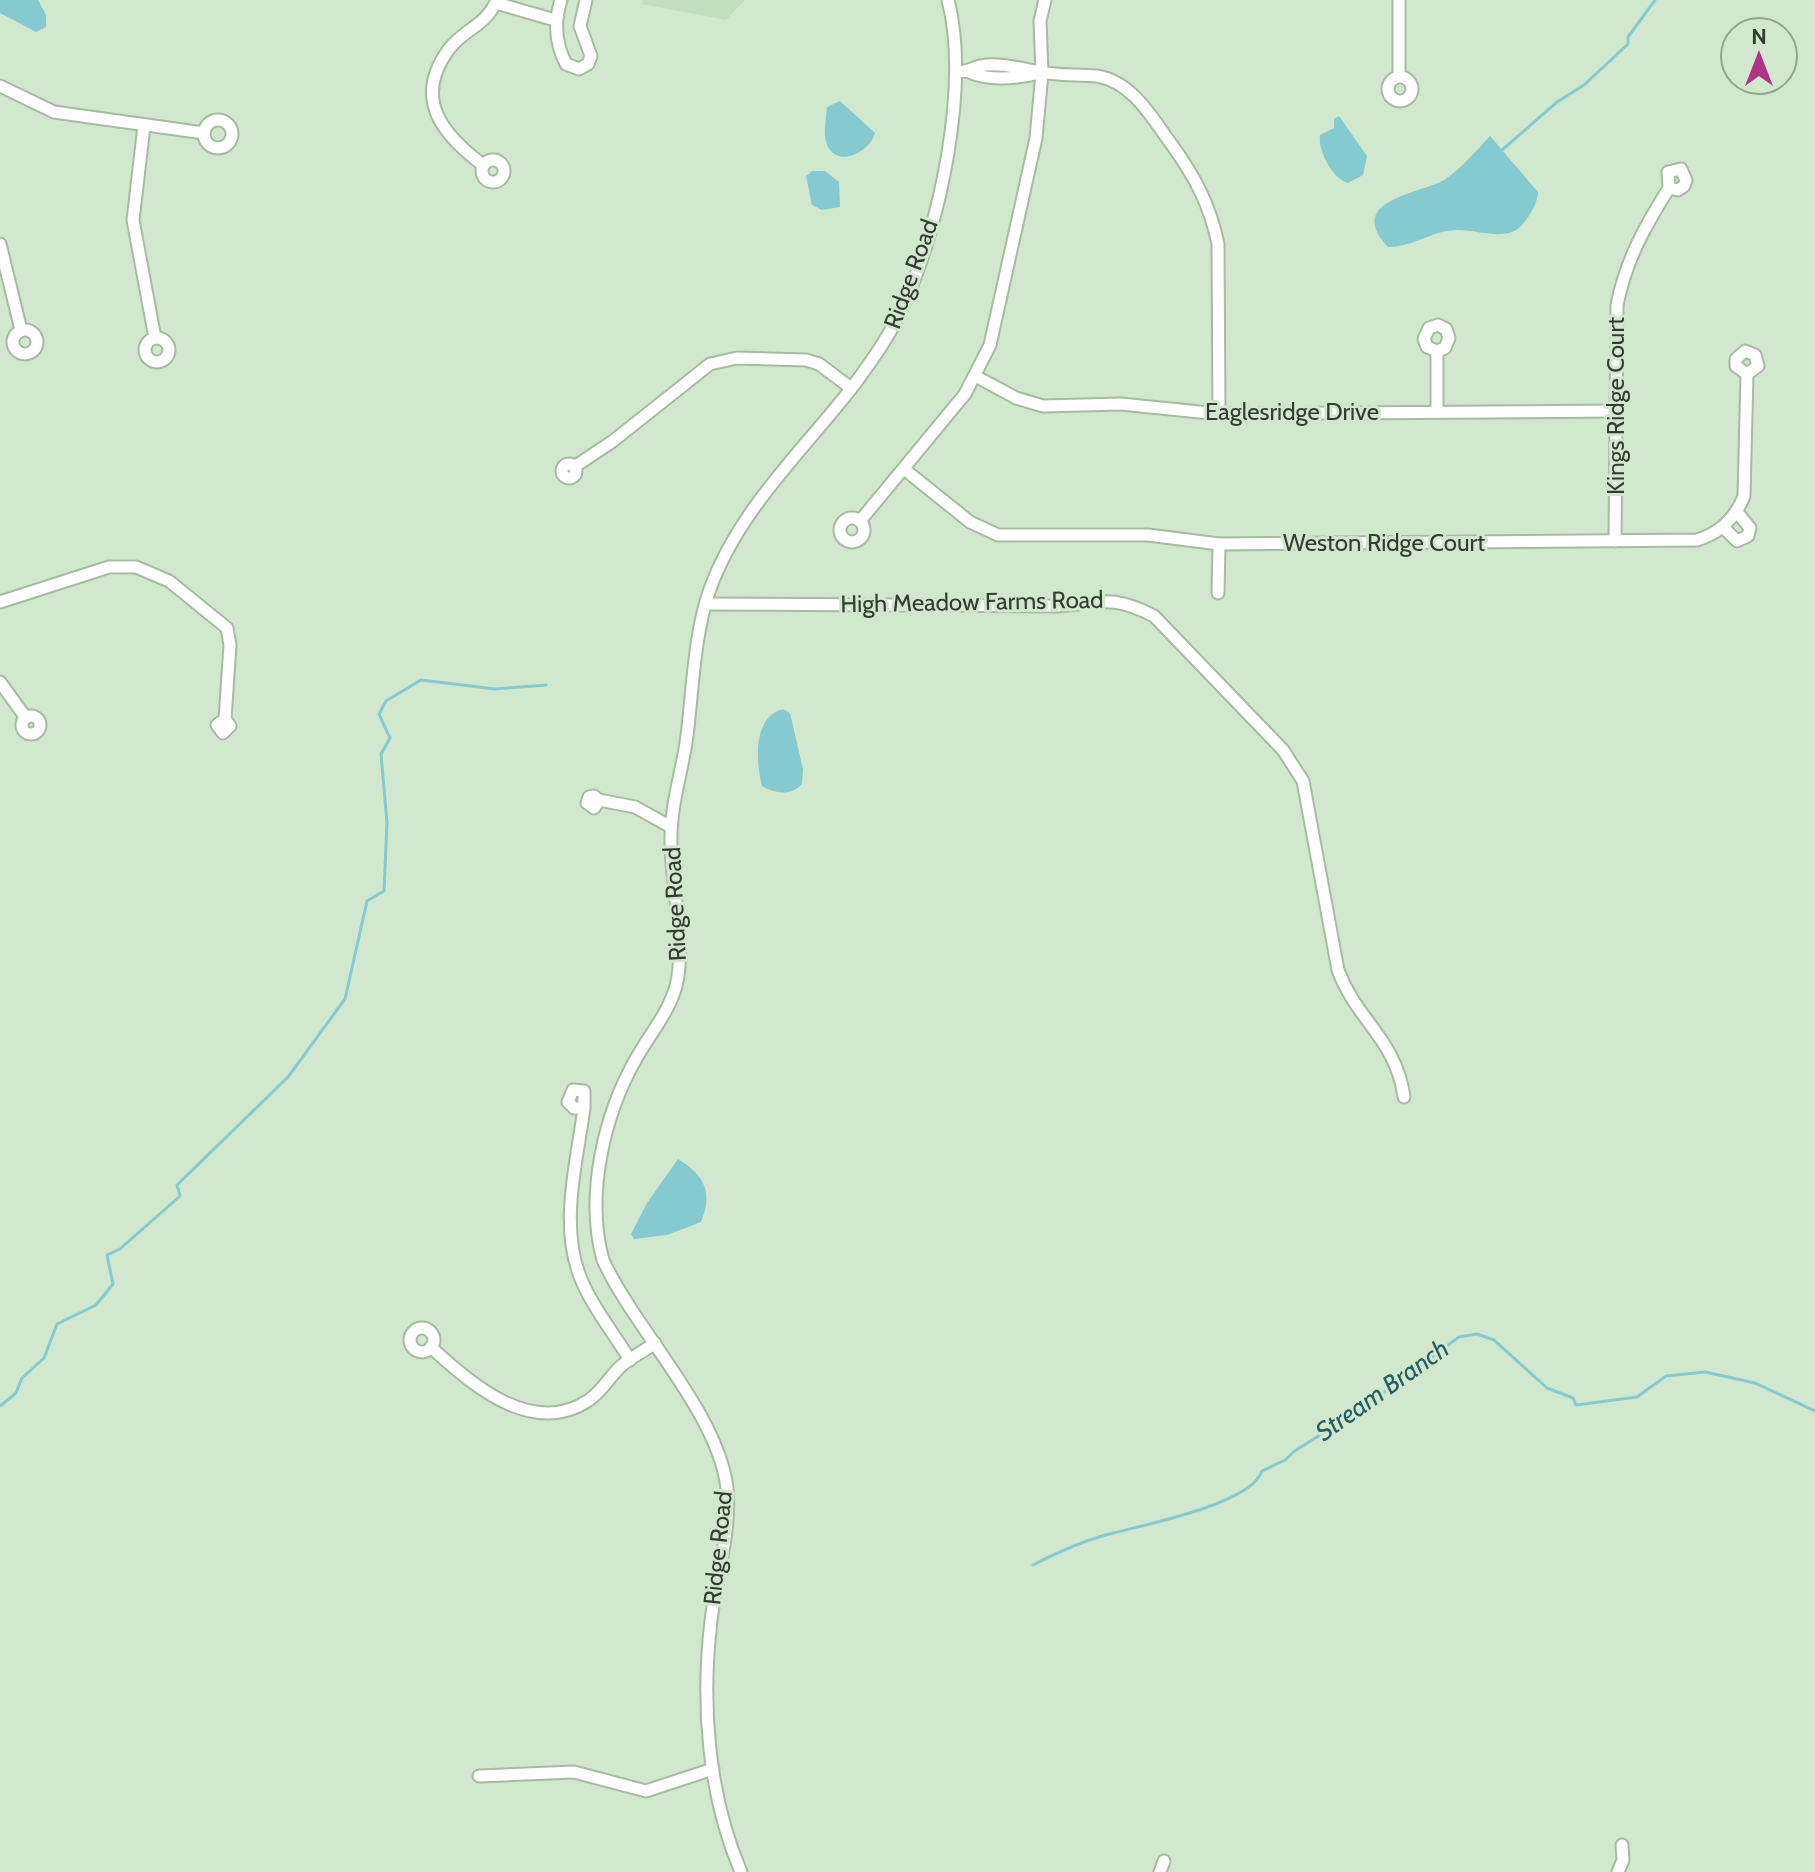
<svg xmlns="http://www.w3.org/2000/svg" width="1815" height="1872" font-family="Cabin,sans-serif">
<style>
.built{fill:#c3debe}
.water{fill:#84cad0}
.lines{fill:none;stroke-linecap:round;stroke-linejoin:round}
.stream{stroke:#84cad0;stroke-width:3}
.minor-casing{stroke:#a6bba2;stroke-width:15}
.minor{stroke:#fff;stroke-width:11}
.labels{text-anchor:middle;stroke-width:6;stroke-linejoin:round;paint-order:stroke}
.street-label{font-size:24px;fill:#333c31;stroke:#d2e8ce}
.water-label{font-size:26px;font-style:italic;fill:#235e62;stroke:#d2e8ce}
</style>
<rect width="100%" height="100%" fill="#d2e8ce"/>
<polygon class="built" points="643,0 745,0 726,20 642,4"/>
<g class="water">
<polygon points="0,0 38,0 46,15 46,27 36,32 0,13"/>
<path d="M840,101l35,32c-5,19 -37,36 -48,12 -4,-11 -1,-27 0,-38z"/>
<path d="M1339,116l28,40 -4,19 -15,8c-16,-5 -30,-32 -28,-48l14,-7v-9z"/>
<path d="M1490,136l48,56c-1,11 -5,18 -12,28 -18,28 -51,5 -79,11 -22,4 -36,16 -59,16 -44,-47 32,-53 56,-67 17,-11 32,-29 46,-44z"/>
<polygon points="812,171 825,171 839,182 840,207 822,210 812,205 806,176"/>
<path d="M783,709l7,4 13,56 -1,15c-11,12 -26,10 -40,2 -6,-24 -10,-69 21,-77z"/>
<path d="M678,1159c27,17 35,33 23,63l-34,13 -33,4 -3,-5 16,-31z"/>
</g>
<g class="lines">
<g class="stream">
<polyline points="1501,151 1557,102 1584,85 1628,44 1628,37 1655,0"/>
<polyline points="0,1406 16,1393 22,1378 44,1358 57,1324 96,1305 113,1284 107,1255 120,1249 180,1196 177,1185 288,1077 345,999 367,901 384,891 387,823 381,754 390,738 379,714 386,701 421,680 495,689 546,685"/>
<path d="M1033,1565c25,-13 52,-25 80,-32 31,-8 138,-29 149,-62l23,-11 11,-10 60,-37 103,-76 18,-3 17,6 53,48 26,10 3,7 61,-8 29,-21 39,-4 50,11 60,28"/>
</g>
<g class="minor-casing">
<g id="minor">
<path d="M561,0c-7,22 -6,43 5,64l13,5 9,-5 3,-8 -11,-30 6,-26"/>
<polyline points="496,3 555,20"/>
<path d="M957,72c11,0 14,-4 23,-6 20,-4 42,3 61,6 18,4 37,2 56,4 36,6 55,42 75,69 23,32 38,60 46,99l1,170"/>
<path d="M969,72c22,10 50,6 72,1"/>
<polyline points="1399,76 1399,0"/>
<circle cx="1400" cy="89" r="12"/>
<polyline points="0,86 54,112 204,133"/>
<circle cx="218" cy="134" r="14"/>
<polyline points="144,126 133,220 155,338"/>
<circle cx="493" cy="171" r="11"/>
<path d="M483,165c-40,-30 -71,-66 -34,-116 16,-21 36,-22 48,-49"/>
<polyline points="0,244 21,330"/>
<circle cx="25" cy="342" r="12"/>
<circle cx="157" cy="350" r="12"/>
<polyline points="1437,351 1427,347 1424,339 1429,328 1438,325 1446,329 1449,338 1445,348 1437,351 1437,412"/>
<polyline points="977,377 1016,398 1043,406 1121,404 1219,414 1615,411"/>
<circle cx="569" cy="471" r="7"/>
<polyline points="574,467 613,441 710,364 737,358 806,360 819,364 851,388"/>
<path d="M904,469l66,53 28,13h150l71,9 478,-4c23,-7 38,-21 47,-44l3,-122 11,-8 -3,-11 -10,-4 -9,8v7l11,8"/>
<circle cx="852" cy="530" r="12"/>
<polyline points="860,521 965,394 990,345 1036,138 1042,73 1040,21 1045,0"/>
<polyline points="1723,527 1737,541 1748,536 1750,528 1737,512"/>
<path d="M1615,541l2,-236c9,-45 28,-79 52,-117l9,2 6,-4 2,-6 -5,-11 -13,3 1,16"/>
<polyline points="1218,593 1219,544"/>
<polyline points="0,602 109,567 136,567 169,581 227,628 230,645 225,719 230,726 223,733 217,725 225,719"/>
<path d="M706,604l351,2c44,-3 54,-12 97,10l129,134 20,31 35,189c18,50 58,69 66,127"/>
<polyline points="0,682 26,718"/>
<circle cx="31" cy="725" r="9"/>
<polyline points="599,800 594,808 587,803 589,797 594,796 599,800 635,807 671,827"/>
<path d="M584,1108v-17l-11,-1 -5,12 6,6h10c-7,53 -24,114 -5,166 11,30 34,58 51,86"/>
<circle cx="422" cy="1340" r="12"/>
<path d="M431,1347c39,37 102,91 158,53 12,-8 20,-22 30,-32 10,-10 24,-16 36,-25"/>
<polyline points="479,1776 574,1772 646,1791 713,1769"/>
<path d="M741,1872c-33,-77 -40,-168 -30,-251 5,-44 20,-88 16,-133 -9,-76 -92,-158 -124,-228 -18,-65 1,-146 34,-203 13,-23 32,-45 39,-71 11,-44 -6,-103 -5,-149 0,-31 10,-63 15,-94 7,-50 7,-106 24,-154 29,-80 93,-138 144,-204 19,-26 37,-51 50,-81 36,-79 66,-219 44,-304"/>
<polyline points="1160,1872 1164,1861"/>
<polyline points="1618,1872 1623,1860 1622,1845"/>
</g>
</g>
<use href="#minor" class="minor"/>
</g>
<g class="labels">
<g class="street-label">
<text transform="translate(911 274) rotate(-70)" y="8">Ridge Road</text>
<text transform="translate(1616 406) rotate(-90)" y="8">Kings Ridge Court</text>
<text x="1292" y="420">Eaglesridge Drive</text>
<text x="1384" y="551">Weston Ridge Court</text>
<text transform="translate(972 602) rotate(-1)" y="8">High Meadow Farms Road</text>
<text transform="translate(675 904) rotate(-93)" y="8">Ridge Road</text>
<text transform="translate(718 1548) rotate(-84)" y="8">Ridge Road</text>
</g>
<g class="water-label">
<text transform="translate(1382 1390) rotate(-35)" y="9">Stream Branch</text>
</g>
</g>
<g transform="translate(1759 56)"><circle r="38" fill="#d2e8ce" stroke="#92a38f" stroke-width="2"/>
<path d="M0-6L14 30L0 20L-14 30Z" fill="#b03484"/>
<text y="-12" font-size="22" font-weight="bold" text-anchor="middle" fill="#333c31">N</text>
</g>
</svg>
